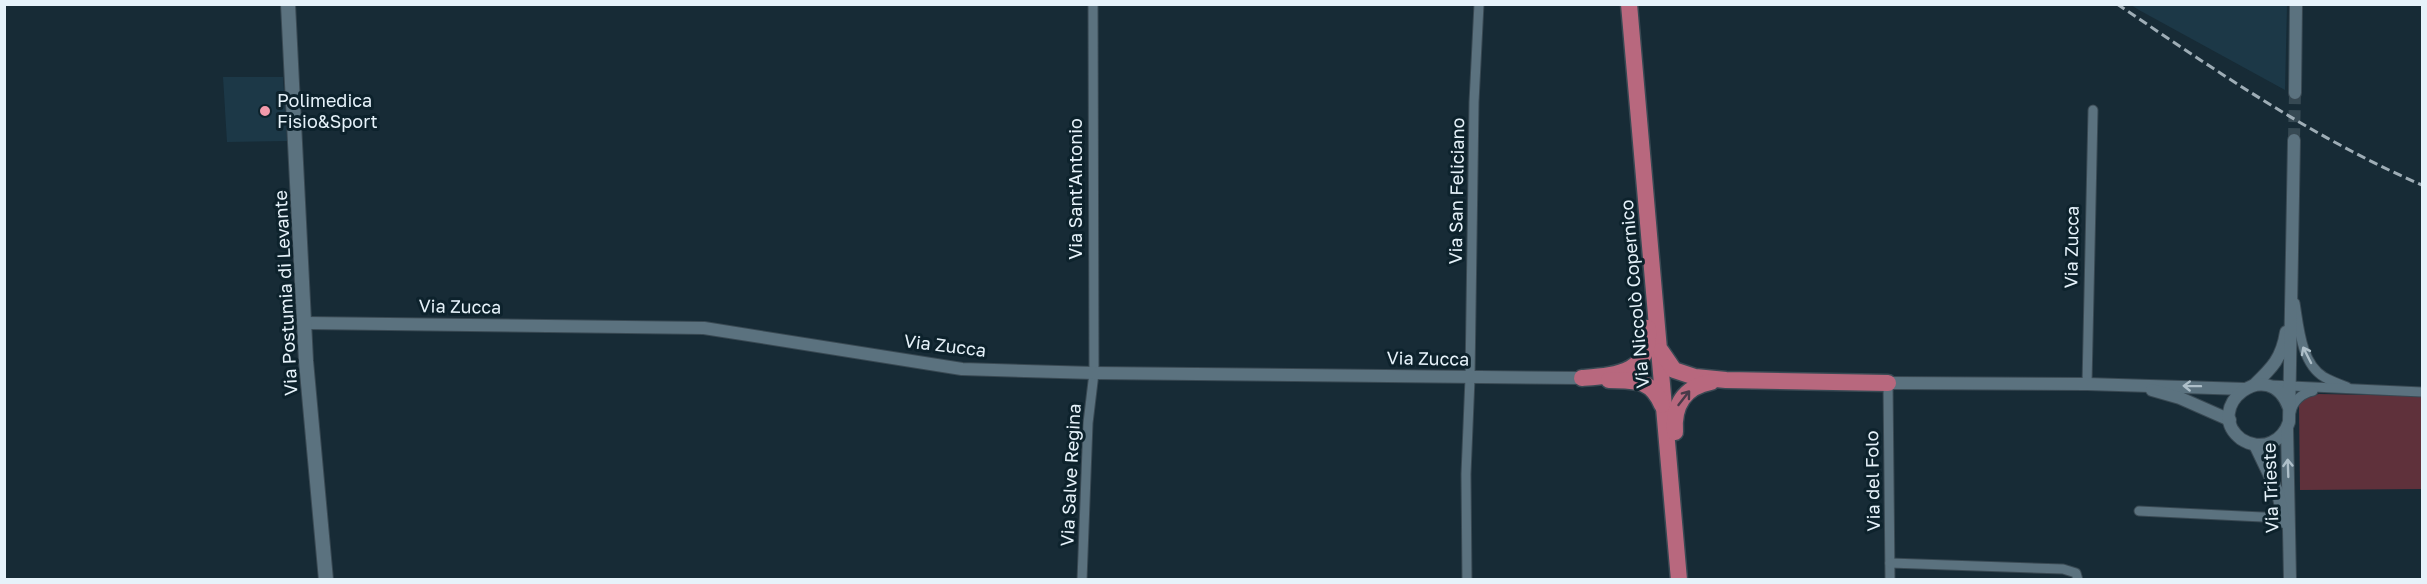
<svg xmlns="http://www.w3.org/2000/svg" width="2427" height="584" font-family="'Golos Text',sans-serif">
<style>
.built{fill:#1c3847}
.green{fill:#5f313b}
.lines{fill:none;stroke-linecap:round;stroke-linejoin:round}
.tertiary-tunnel{stroke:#364953;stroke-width:12;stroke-dasharray:12 6;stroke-linecap:butt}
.minor-casing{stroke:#394953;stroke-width:11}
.tertiary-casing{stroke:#394953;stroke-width:14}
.secondary-casing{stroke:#394953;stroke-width:16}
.trunk-casing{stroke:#394953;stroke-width:19}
.minor{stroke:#5b727f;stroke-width:9}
.tertiary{stroke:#5b727f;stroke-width:12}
.secondary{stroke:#5b727f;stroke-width:14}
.trunk{stroke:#b8687e;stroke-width:16}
.rail{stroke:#9eadb6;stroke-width:3;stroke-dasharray:9 4.5;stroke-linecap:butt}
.oneway{stroke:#aebfc9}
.oneway2{stroke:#493a49}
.poi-dot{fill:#f39aab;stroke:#0d222c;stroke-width:2}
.labels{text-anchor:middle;stroke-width:6;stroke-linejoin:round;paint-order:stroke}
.poi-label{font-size:18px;fill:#e6f2fa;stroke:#0d222c;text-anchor:start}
.street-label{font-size:18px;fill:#e6f2fa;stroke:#0d222c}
</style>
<rect width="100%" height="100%" fill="#172b36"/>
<g class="built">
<polygon points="2131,5 2287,5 2285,90 2139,10"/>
<polygon points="283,77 287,141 227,142 223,77"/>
</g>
<polygon class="green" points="2319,394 2422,396 2422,489 2300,490 2299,405 2307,397"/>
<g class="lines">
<polyline class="tertiary-tunnel" points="2294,140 2295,93"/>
<g class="minor-casing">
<g id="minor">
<path d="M2295,303c4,24 6,60 29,74 7,4 15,7 23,10"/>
<polyline points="1888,383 1890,580"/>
<polyline points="2087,384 2093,110"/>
<polyline points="2269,385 2422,392"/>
<path d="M2291,412c2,-11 11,-19 22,-21"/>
<polyline points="2139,511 2283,518"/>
<polyline points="1890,563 2063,569 2076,573 2078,580"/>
<polyline points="1082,580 1088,423 1094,373 1093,4"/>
<polyline points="1467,580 1466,474 1470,378 1474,102 1479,4"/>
</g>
</g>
<g class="tertiary-casing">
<g id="tertiary">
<polyline points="2295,93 2296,4"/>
<polyline points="306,323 704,328 962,369 1094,373 1582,378"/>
<polyline points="1888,383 2087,384 2245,389"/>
<path d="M2254,385c18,-17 28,-27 32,-53"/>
<polyline points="2152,390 2180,398 2230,420"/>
<path d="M2289,408c-20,-55 -88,0 -48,31 9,6 21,8 31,3 9,-4 14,-11 17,-20l5,-282"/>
<polyline points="2287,429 2290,580"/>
<polyline points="2255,445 2278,493 2284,522"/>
</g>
</g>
<g class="secondary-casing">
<polyline id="secondary" points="288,4 306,361 326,580"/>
</g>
<g class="trunk-casing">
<g id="trunk">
<polyline points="1629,4 1679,580"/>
<polyline points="1661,351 1674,370 1695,377 1726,380 1888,383"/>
<path d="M1582,378c36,-3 69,-5 66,-50"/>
<path d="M1609,380c25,1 42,-2 53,25"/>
<path d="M1675,432c-2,-27 9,-45 36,-50"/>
</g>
</g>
<use href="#minor" class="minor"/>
<use href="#tertiary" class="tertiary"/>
<use href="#secondary" class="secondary"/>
<use href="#trunk" class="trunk"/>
<path class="rail" d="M2117,4c98,66 196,134 305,181"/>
</g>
<defs><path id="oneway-shaft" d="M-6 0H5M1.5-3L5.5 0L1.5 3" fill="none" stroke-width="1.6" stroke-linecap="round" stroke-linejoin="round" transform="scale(1.5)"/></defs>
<g class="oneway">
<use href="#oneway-shaft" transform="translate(2307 355) rotate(-117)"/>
<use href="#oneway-shaft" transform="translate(2192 386) rotate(-179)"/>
<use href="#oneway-shaft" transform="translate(2288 468) rotate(-92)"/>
</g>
<use class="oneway2" href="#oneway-shaft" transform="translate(1684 398) rotate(-52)"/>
<circle class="poi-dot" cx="265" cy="111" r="6"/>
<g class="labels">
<g class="poi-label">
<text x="277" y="107">Polimedica<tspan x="277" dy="21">Fisio&amp;Sport</tspan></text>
</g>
<g class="street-label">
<text transform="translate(1076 189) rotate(-90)" y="6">Via Sant'Antonio</text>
<text transform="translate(1457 191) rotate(-89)" y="6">Via San Feliciano</text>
<text transform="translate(2072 247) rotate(-89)" y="6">Via Zucca</text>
<text transform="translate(286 293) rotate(-93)" y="6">Via Postumia di Levante</text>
<text transform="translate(1635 294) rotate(-95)" y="6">Via Niccolò Copernico</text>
<text transform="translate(460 307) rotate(1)" y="6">Via Zucca</text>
<text transform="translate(945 346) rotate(7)" y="6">Via Zucca</text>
<text transform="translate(1428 359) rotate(1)" y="6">Via Zucca</text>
<text transform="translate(1071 475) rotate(-87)" y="6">Via Salve Regina</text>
<text transform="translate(1873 481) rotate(-91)" y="6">Via del Folo</text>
<text transform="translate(2271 488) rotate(-92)" y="6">Via Trieste</text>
</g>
</g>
<rect width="2427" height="584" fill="none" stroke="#e6f2fa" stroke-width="12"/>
</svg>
